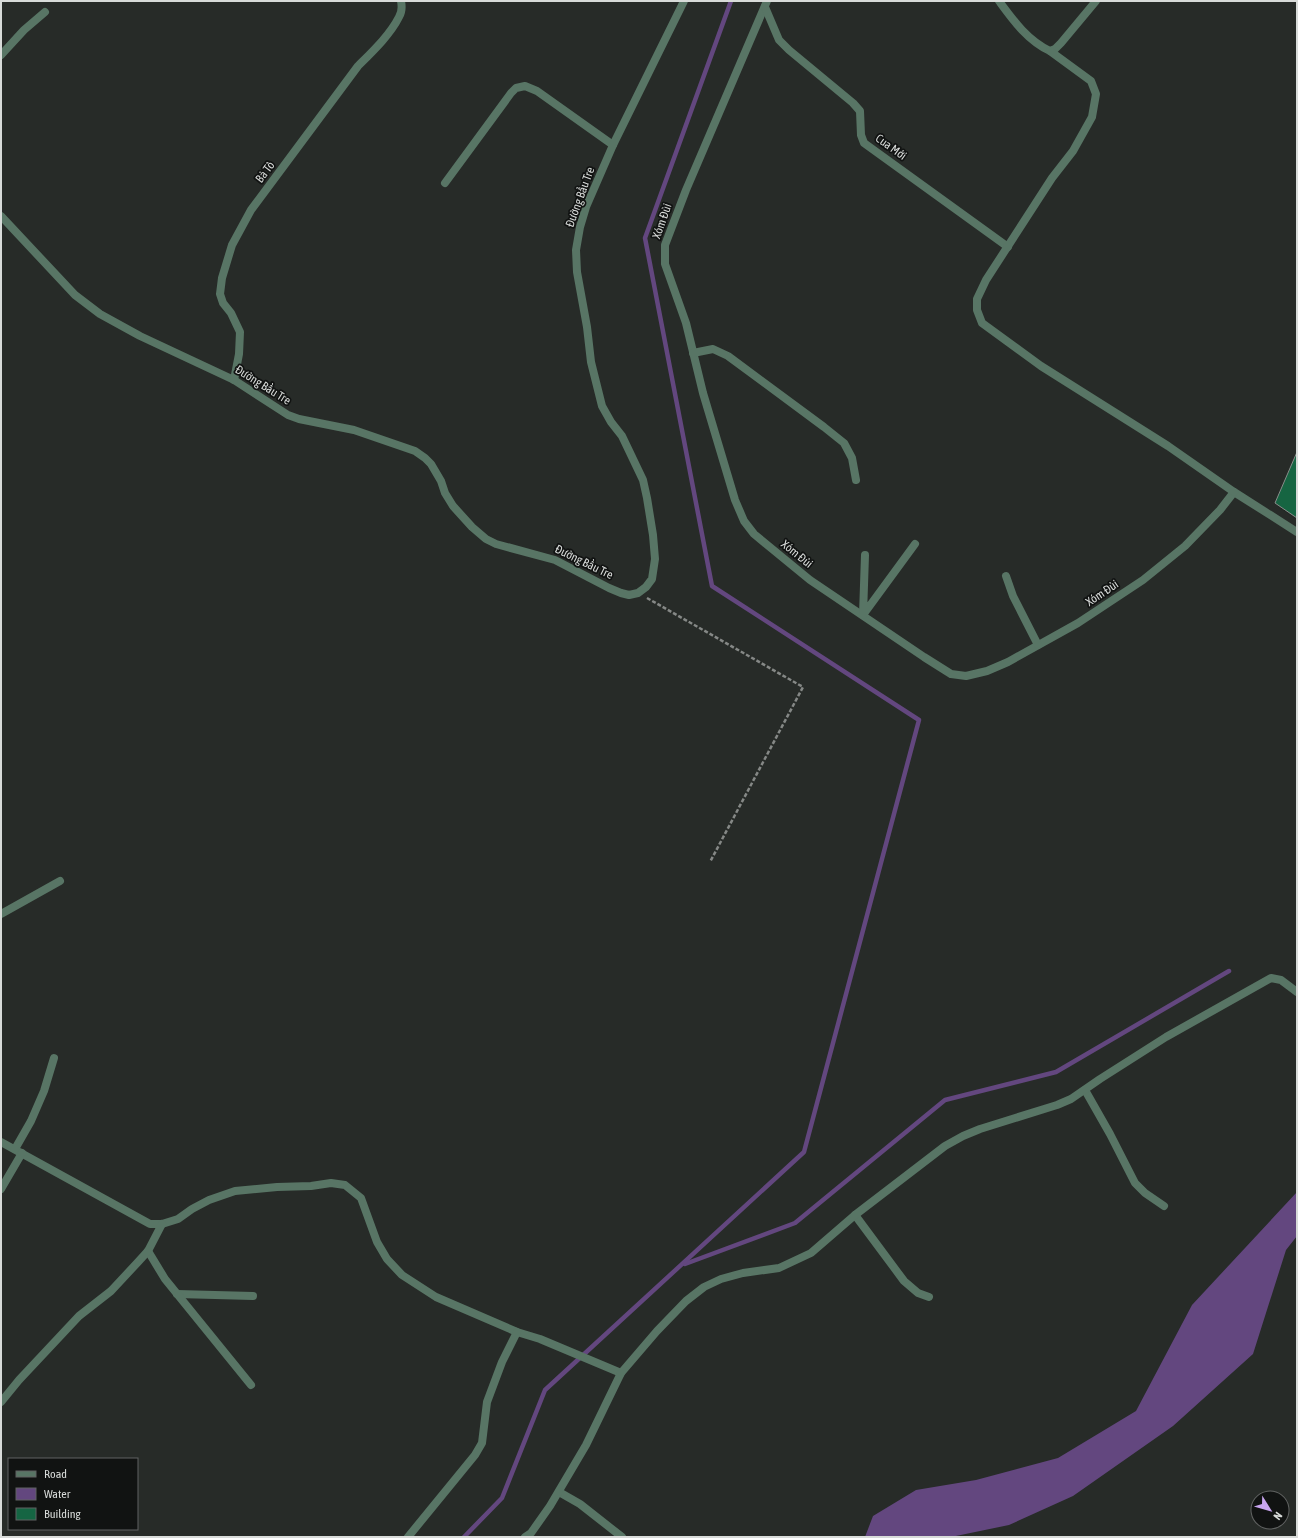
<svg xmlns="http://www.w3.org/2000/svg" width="1298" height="1538" font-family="'Asap Condensed',sans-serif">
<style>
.water{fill:#63477f}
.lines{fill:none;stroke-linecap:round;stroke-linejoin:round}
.stream{stroke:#63477f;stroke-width:4.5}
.building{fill:#156543;stroke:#888d8a;filter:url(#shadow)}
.path{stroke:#858886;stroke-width:2.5;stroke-dasharray:4 2;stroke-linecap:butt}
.lane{stroke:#587565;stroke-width:8}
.street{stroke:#587565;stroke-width:8}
.labels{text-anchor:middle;stroke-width:3.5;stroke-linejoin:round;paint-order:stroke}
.street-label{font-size:12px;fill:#d8dbd9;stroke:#111312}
</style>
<defs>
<filter id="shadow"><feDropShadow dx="4.5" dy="2.5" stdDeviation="1" flood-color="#0009"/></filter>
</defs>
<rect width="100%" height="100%" fill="#272b28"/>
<polygon class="water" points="1297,1192 1297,1236 1286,1250 1253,1354 1173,1426 1073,1496 1009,1525 951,1537 865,1537 873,1516 916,1490 976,1480 1058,1458 1136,1411 1192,1305"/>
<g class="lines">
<g class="stream">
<polyline points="685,1264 795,1223 945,1100 1056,1072 1229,971"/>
<polyline points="464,1537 502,1498 545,1390 804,1152 919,720 712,586 645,238 731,1"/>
</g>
</g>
<polygon class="building" points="1297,452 1297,518 1275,503"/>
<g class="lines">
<polyline class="path" points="647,598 803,687 710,862"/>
<polyline class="lane" points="177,1294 253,1296"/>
<g class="street">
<polyline points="767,1 686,190 665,245 665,264 686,323 703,393 735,500 744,521 754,534 810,580 924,657 951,674 966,676 987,671 1008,662 1078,623 1143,580 1185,546 1220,510 1234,492 1297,532"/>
<path d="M999,1c14,19 28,39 51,50l5,-2 6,-6 35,-42"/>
<polyline points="765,7 779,40 789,50 853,103 860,111 861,135 864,143 1008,247"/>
<polyline points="1050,51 1091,81 1096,94 1092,117 1073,151 1052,178 986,280 977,299 977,310 982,323 1041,366 1168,446 1234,492"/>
<polyline points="1,55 24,30 45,12"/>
<polyline points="445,183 511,93 516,88 525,86 537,91 613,145"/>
<polyline points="1,216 75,295 100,314 140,336 234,380 288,415 299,419 354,430 415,451 425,458 431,464 441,481 445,493 453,506 472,527 486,539 496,544 555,560 609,588 621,593 629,595 638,593 646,587 652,579 655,559 653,535 647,498 643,480 622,436 611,422 602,406 591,362 587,327 577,272 576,250 580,227 586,207 613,145 684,1"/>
<polyline points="693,353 713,349 728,356 824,427 844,443 852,458 856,480"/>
<path d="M234,380l5,-26 1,-22 -9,-19 -8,-10 -3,-9 2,-16 10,-33 19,-35 107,-144c14,-14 32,-31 41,-49 3,-5 3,-11 2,-16"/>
<polyline points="865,555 863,615 915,544"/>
<polyline points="1006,576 1013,596 1038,645"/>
<polyline points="1,914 60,881"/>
<polyline points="1085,1090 1110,1134 1135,1183 1145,1193 1164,1206"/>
<polyline points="1,1142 150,1224 162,1224 178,1219 192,1209 209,1200 235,1191 277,1187 311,1186 331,1183 345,1185 361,1198 377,1242 387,1259 402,1275 436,1297 517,1332 540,1339 621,1373"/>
<polyline points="15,1149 31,1121 44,1091 54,1058"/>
<polyline points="1,1189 22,1153"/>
<polyline points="855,1215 904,1281 918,1293 929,1297"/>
<polyline points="148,1251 165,1279 251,1385"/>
<polyline points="1,1402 19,1380 79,1316 111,1291 138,1262 148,1251 162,1224"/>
<polyline points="559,1492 580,1504 622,1537"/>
<polyline points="408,1537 475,1455 482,1443 487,1402 502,1362 517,1332"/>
<polyline points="525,1537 531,1533 550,1506 586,1445 621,1373 657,1331 686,1301 704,1287 721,1279 743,1273 779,1268 811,1253 855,1215 945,1146 963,1136 980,1129 1057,1105 1071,1099 1100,1079 1166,1037 1271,978 1281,980 1297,992"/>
</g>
</g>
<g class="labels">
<g class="street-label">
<text transform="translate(891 147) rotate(36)" y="4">Cua Mới</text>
<text transform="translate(265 172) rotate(-53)" y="4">Bà Tô</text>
<text transform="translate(580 197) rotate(-70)" y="4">Đường Bầu Tre</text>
<text transform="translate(662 221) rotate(-71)" y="4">Xóm Đùi</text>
<text transform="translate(263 385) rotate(32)" y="4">Đường Bầu Tre</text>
<text transform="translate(797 554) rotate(39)" y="4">Xóm Đùi</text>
<text transform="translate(584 562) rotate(26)" y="4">Đường Bầu Tre</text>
<text transform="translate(1102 593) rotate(-34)" y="4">Xóm Đùi</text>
</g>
</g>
<rect width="1298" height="1538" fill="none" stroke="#d8dbd9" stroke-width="4"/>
<rect x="8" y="1458" width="130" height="72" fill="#111312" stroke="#616362"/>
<rect x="16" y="1471" width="20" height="6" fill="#587565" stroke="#616362"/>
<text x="44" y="1478" font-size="12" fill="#d8dbd9">Road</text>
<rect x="16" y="1488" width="20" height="12" fill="#63477f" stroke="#616362"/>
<text x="44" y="1498" font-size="12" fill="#d8dbd9">Water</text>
<rect x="16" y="1508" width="20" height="12" fill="#156543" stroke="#616362"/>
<text x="44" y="1518" font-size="12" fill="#d8dbd9">Building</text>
<g transform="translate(1270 1510) rotate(127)"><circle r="19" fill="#111312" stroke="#616362"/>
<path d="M0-3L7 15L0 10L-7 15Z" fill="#c8a5ef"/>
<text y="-6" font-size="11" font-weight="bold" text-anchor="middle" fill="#d8dbd9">N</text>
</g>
</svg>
